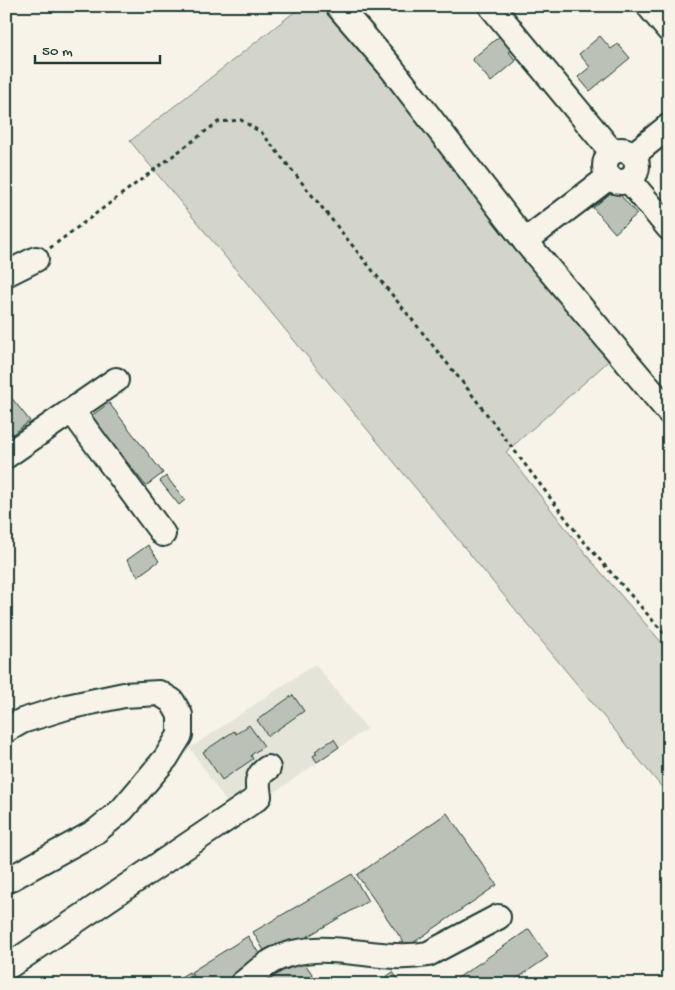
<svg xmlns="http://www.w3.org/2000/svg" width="675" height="990" font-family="'Gochi Hand',sans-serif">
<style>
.built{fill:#e5e4d9}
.green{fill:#d3d5ca;stroke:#79897f}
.building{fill:#bbc1b6;stroke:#1f3d34}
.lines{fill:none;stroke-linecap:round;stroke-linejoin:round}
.minor-casing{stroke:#1f3d34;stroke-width:28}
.path{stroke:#1f3d34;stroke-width:3;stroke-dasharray:4 4;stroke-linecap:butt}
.minor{stroke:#f7f3e8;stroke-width:24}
</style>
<rect width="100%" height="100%" fill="#f7f3e8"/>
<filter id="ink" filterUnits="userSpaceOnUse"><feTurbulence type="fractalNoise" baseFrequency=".02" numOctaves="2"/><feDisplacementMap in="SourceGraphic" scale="10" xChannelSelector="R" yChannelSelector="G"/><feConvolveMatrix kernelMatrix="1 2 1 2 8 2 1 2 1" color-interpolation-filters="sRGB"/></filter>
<g filter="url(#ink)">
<polygon class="built" points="315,664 367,729 237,818 190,748"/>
<polygon class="green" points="302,6 324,6 612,358 506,452 593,563 669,651 669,796 130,141"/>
<g class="building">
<polygon points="507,30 519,44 509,52 516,61 491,82 472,59"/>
<polygon points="600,36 611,49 618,44 630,58 590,91 578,77 590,67 579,54"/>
<polygon points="615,189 637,214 615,233 593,208"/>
<polygon points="6,391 30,421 6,439"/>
<polygon points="109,403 163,473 146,486 91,416"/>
<polygon points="166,476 185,500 179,505 160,481"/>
<polygon points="148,545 159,561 138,576 127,560"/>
<polygon points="293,695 304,711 268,736 257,720"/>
<polygon points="249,725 264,746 251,755 253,759 222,780 203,752 234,731 236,734"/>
<polygon points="334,739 339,747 317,762 313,756 317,753 315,751"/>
<polygon points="447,813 497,885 407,947 357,875"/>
<polygon points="352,874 368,901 269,959 253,932"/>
<polygon points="529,929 548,957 509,984 449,984"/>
<polygon points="248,936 263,960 224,984 198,984 191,972"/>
<polygon points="301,958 319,984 264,984"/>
<polygon points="189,972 196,984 169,984"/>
<polygon points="393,972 401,984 376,984"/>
</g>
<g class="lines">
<g class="minor-casing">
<g id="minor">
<polyline points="338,6 389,65 525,241 669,412"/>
<polyline points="491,6 612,152"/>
<polyline points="649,6 669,30"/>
<circle cx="621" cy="166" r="16"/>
<polyline points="633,155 669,126"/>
<polyline points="629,180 669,228"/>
<polyline points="525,241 609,177"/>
<polyline points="6,274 36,259"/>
<polyline points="72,411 163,534"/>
<polyline points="6,456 116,380"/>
<polyline points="6,730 22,721 67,707 124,695 159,693 172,701 180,715 180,735 166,758 122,810 95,832 6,881"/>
<path d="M6,968l250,-169 3,-3c-2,-13 -3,-20 9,-28"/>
<path d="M242,984c11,-8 22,-20 34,-25 50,-23 100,5 152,-5l70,-37"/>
</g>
</g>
<polyline class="path" points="50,248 218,122 241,120 262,133 467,388 580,537 669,639"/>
<use href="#minor" class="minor"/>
</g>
</g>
<rect width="675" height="990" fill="none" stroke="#f7f3e8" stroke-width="25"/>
<rect x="12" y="12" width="650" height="965" fill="none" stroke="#1f3d34" stroke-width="2" filter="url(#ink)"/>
<path d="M35 55v8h125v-8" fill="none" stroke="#1f3d34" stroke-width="2.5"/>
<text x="42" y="55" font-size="15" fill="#1f3d34" stroke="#f7f3e8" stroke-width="4" paint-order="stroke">50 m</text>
</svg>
